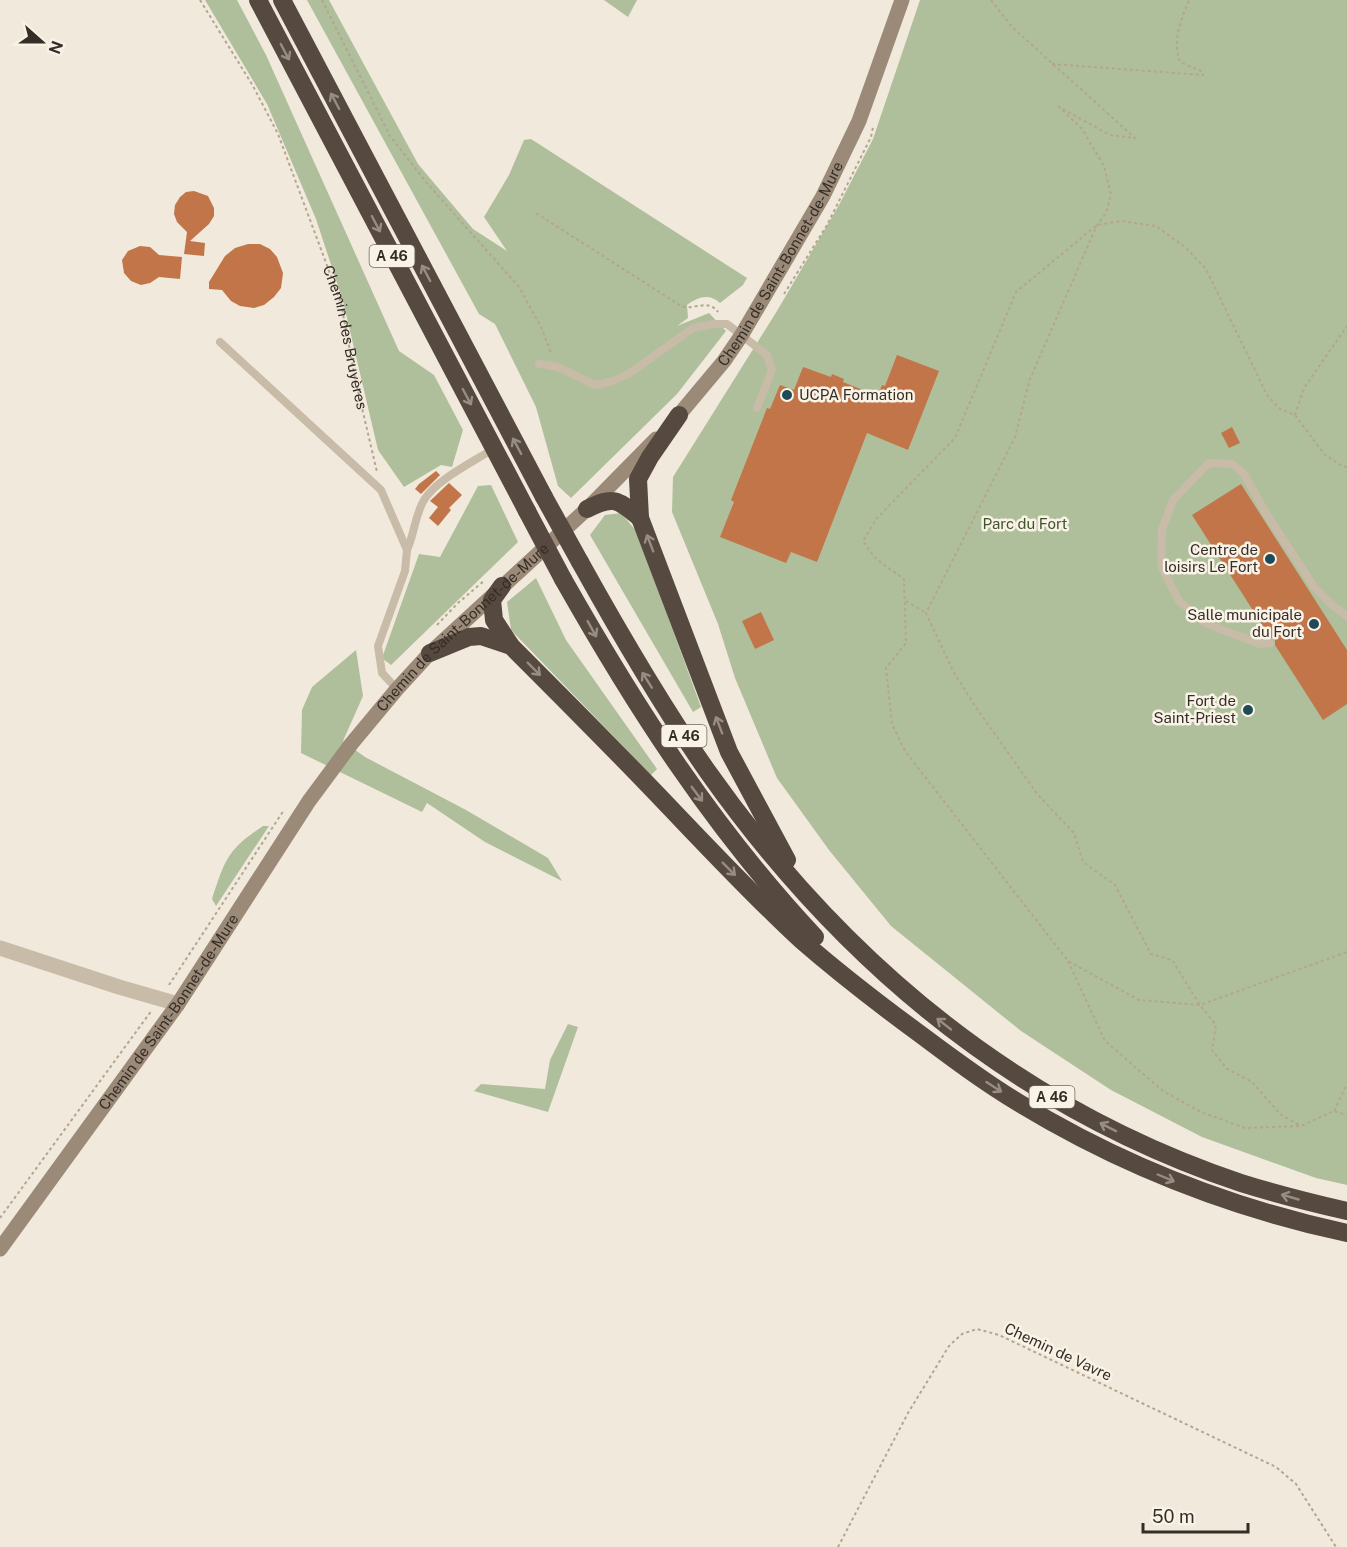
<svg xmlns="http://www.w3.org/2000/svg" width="1347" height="1547" font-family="'Public Sans',sans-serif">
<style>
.green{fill:#afbf9b}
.building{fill:#c27548}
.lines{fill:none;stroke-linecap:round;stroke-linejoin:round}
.path{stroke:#b4a591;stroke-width:2;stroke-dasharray:3 3;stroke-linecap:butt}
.lane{stroke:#c8bba7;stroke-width:8}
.street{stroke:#c8bba7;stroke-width:15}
.secondary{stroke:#9c8a79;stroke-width:15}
.highway{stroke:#56493f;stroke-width:18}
.highway-bridge{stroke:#56493f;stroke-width:18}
.oneway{stroke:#978d82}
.poi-dot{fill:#1e4b55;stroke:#f9f3e7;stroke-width:2}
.labels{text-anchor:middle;stroke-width:5;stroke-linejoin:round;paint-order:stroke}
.shield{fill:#f9f3e7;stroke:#706961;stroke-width:1.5}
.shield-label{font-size:14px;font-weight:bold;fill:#352e27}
.street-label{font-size:15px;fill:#352e27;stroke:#f9f3e7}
.poi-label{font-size:15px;fill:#352e27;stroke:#f9f3e7;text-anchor:end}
.park-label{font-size:15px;fill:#40532c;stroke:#f9f3e7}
</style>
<rect width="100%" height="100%" fill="#f1e9db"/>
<g class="green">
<polygon points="205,0 237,0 266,55 399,351 434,375 463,430 452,467 441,465 404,487 378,450 343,301 316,219 267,104"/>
<path d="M307,0h22l89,164 55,65 34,22 -23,-34 25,-42 15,-35 7,-1 216,139 -4,7 -23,18c-11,-10 -22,-6 -33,2l1,13 -11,8 32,-13 17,18 -49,63 -106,104 -13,-12 -22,-79 -41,-83 -16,-10z"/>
<polygon points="604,0 637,0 628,17"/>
<polygon points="920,0 1347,0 1347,1185 1316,1178 1202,1137 1111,1090 1021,1031 891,926 829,850 777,778 735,678 718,624 672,512 673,477 777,311 839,205 873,139"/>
<polygon points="491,485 518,542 391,665 382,658 419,554 440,557 478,486"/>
<polygon points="621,513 637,532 701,707 693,712 590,535 605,515"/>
<polygon points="536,578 566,640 657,769 651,775 511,630 507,602"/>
<polygon points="356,650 363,696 343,741 365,757 466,810 548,858 562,881 485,842 427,803 422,812 301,753 302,710 312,687"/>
<path d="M263,826h6l-53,80 -4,-7c13,-40 16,-50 51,-73z"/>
<polygon points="568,1024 578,1027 548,1112 474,1091 481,1084 545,1089 550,1060"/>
</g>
<g class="building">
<polygon points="194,191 208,196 214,208 214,216 209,224 190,241 205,243 204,256 184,254 187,232 177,222 174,214 175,205 180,197 186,192"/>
<polygon points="248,244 260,244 270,249 277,257 283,273 281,288 274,297 264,305 254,308 240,306 231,301 222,290 209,289 209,282 225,256 235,248"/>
<polygon points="140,246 150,247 159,255 182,257 180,279 159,277 150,283 141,285 131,281 124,273 122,260 128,251"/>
<polygon points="897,355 939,371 908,450 867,433 817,562 791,552 786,563 720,537 734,502 731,500 767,408 770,409 780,385 794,390 803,367 831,377 832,374 844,379 843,382 878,396 882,385 885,386"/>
<polygon points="1232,427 1240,443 1229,448 1221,433"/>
<polygon points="436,471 440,475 421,494 415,489 419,484"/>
<polygon points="449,483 462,495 449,508 451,510 438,526 429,518 438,507 430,501"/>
<polygon points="1241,484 1347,650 1347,704 1323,720 1275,645 1275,640 1270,637 1192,515"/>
<polygon points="761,612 774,640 755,649 742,621"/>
</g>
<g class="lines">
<g class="path">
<path id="s1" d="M200,0l53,86 25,48 63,169 14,75 22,94"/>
<polyline points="322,0 390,136 426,182 519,287 541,327 552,355"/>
<polyline points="991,0 1013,28 1135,138 1110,135 1059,107 1082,129 1104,166 1111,195 1106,213 1097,225 1030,379 1015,437 926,613 953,671 975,706 1038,795 1074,833 1083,862 1115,885 1151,954 1172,960 1200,1005 1216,1025 1212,1050 1227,1069 1252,1082 1280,1114 1301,1126"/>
<path d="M1052,64l151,11v-3l-23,-10c-8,-22 1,-41 9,-62"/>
<path d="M536,213l145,93c13,5 27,-8 37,6"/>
<polyline points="784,294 827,225 871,137 873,127"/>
<polyline points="1295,415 1304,388 1347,326"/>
<polyline points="1347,467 1342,466 1324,454 1295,415 1280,409 1267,395 1206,269 1185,247 1156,226 1121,221 1097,225 1016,292 955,438 877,518 863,541 876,559 904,579 906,643 886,668 892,724 905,751 1068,961 1139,1000 1200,1005 1347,952"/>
<polyline points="906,601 926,613"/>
<polyline points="437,625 458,603 485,580"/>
<polyline points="1068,961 1105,1041 1163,1091 1201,1112 1245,1128 1301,1126 1334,1111 1347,1115"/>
<polyline points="169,985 284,810"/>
<polyline points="1334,1111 1347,1084"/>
<polyline points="0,1218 152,1010"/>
<polyline points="838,1547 908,1413 949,1346 962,1334 977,1329 999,1335 1276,1467 1296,1484 1336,1547"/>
</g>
<g class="lane">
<polyline points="220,342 381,490 407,550 405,571 378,646 382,673 397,689"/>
<polyline points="539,364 558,367 595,385 613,381 630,373 693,328 713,324 727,324 767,355 772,370 757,408"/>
<path d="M407,550c7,-15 8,-35 17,-50 12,-20 49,-38 69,-51"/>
<polyline points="1270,643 1260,644 1205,623 1179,601 1161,566 1162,530 1173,500 1209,463 1232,464 1244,474 1267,515 1315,588 1331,604 1347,616"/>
</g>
<polyline class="street" points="0,948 119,987 178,1004"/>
<g class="secondary">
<path id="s2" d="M673,422l51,-61 17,-25 82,-140 36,-75 43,-121"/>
<path id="s3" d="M0,1249l178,-245 131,-203 43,-58 45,-54 33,-36 157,-144 69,-70"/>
</g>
<g class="highway">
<polyline points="258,0 527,511"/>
<polyline points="282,0 544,497"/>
<polyline points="679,415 650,457 638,479 640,518 729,752 787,860"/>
<path d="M587,509c27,-14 31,-9 53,9"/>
<path d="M580,562c40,72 81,143 128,210 135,191 310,336 533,411 35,11 71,20 106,28"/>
<path d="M563,579c73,129 150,249 252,358"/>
<path d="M502,586l-10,14 2,20 17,26c48,48 96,96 143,145 48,50 96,102 147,149 38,33 78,64 119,94 32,24 64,48 99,69 102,62 212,105 328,130"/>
<polyline points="430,653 469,637 481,636 511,646"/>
</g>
<g class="highway-bridge">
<polyline points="544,497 580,562"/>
<polyline points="527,511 563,579"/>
</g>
</g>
<defs><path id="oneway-shaft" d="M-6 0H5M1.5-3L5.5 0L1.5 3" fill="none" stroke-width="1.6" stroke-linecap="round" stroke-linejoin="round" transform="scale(1.5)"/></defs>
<g class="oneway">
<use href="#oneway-shaft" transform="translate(285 52) rotate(62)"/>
<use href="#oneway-shaft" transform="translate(335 101) rotate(-118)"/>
<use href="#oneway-shaft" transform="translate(376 224) rotate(62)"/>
<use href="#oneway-shaft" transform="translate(426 273) rotate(-118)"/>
<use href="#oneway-shaft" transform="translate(467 397) rotate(62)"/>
<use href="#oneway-shaft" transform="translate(517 446) rotate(-118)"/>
<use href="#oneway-shaft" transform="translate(650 543) rotate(-111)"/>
<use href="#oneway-shaft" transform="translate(592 629) rotate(61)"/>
<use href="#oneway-shaft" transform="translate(534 669) rotate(45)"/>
<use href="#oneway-shaft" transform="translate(647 680) rotate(-122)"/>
<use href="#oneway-shaft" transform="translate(719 725) rotate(-111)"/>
<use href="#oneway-shaft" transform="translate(697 794) rotate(53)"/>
<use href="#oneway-shaft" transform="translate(729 869) rotate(45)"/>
<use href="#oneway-shaft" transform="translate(944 1024) rotate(-142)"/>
<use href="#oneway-shaft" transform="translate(994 1087) rotate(33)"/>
<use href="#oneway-shaft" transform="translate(1108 1127) rotate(-153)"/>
<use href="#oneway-shaft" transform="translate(1166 1178) rotate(23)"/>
<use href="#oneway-shaft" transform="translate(1290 1197) rotate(-164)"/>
</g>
<g class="poi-dot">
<circle cx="787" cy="395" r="6"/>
<circle cx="1270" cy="559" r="6"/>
<circle cx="1314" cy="624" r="6"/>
<circle cx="1248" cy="710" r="6"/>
</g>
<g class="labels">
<g class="shield">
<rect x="369.5" y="245" width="45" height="22" rx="4.5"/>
<rect x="661.5" y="725" width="45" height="22" rx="4.5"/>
<rect x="1029.5" y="1086" width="45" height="22" rx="4.5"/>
</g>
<g class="shield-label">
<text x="392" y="261">A 46</text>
<text x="684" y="741">A 46</text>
<text x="1052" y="1102">A 46</text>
</g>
<g class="street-label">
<text dy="5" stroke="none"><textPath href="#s2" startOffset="192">Chemin de Saint-Bonnet-de-Mure</textPath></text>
<text dy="5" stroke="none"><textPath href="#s1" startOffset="370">Chemin des Bruyères</textPath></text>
<text dy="5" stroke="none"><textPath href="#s3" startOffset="777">Chemin de Saint-Bonnet-de-Mure</textPath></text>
<text dy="5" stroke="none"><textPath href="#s3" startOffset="291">Chemin de Saint-Bonnet-de-Mure</textPath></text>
<text transform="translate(1058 1352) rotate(25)" y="5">Chemin de Vavre</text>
</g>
<g class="poi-label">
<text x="799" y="400" text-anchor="start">UCPA Formation</text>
<text x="1258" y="555">Centre de<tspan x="1258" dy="17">loisirs Le Fort</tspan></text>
<text x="1302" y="620">Salle municipale<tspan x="1302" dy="17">du Fort</tspan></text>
<text x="1236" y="706">Fort de<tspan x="1236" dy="17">Saint-Priest</tspan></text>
</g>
<g class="park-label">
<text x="1025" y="529">Parc du Fort</text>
</g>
</g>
<g transform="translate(42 42) rotate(111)" stroke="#f9f3e7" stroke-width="4.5" paint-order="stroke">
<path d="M0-4.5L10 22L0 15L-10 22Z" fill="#352e27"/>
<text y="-9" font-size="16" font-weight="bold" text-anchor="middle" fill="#352e27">N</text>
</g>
<path d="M1143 1523v9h105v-9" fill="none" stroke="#352e27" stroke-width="3"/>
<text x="1152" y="1523" font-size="18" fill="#352e27" stroke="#f9f3e7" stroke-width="4.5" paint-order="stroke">50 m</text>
</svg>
